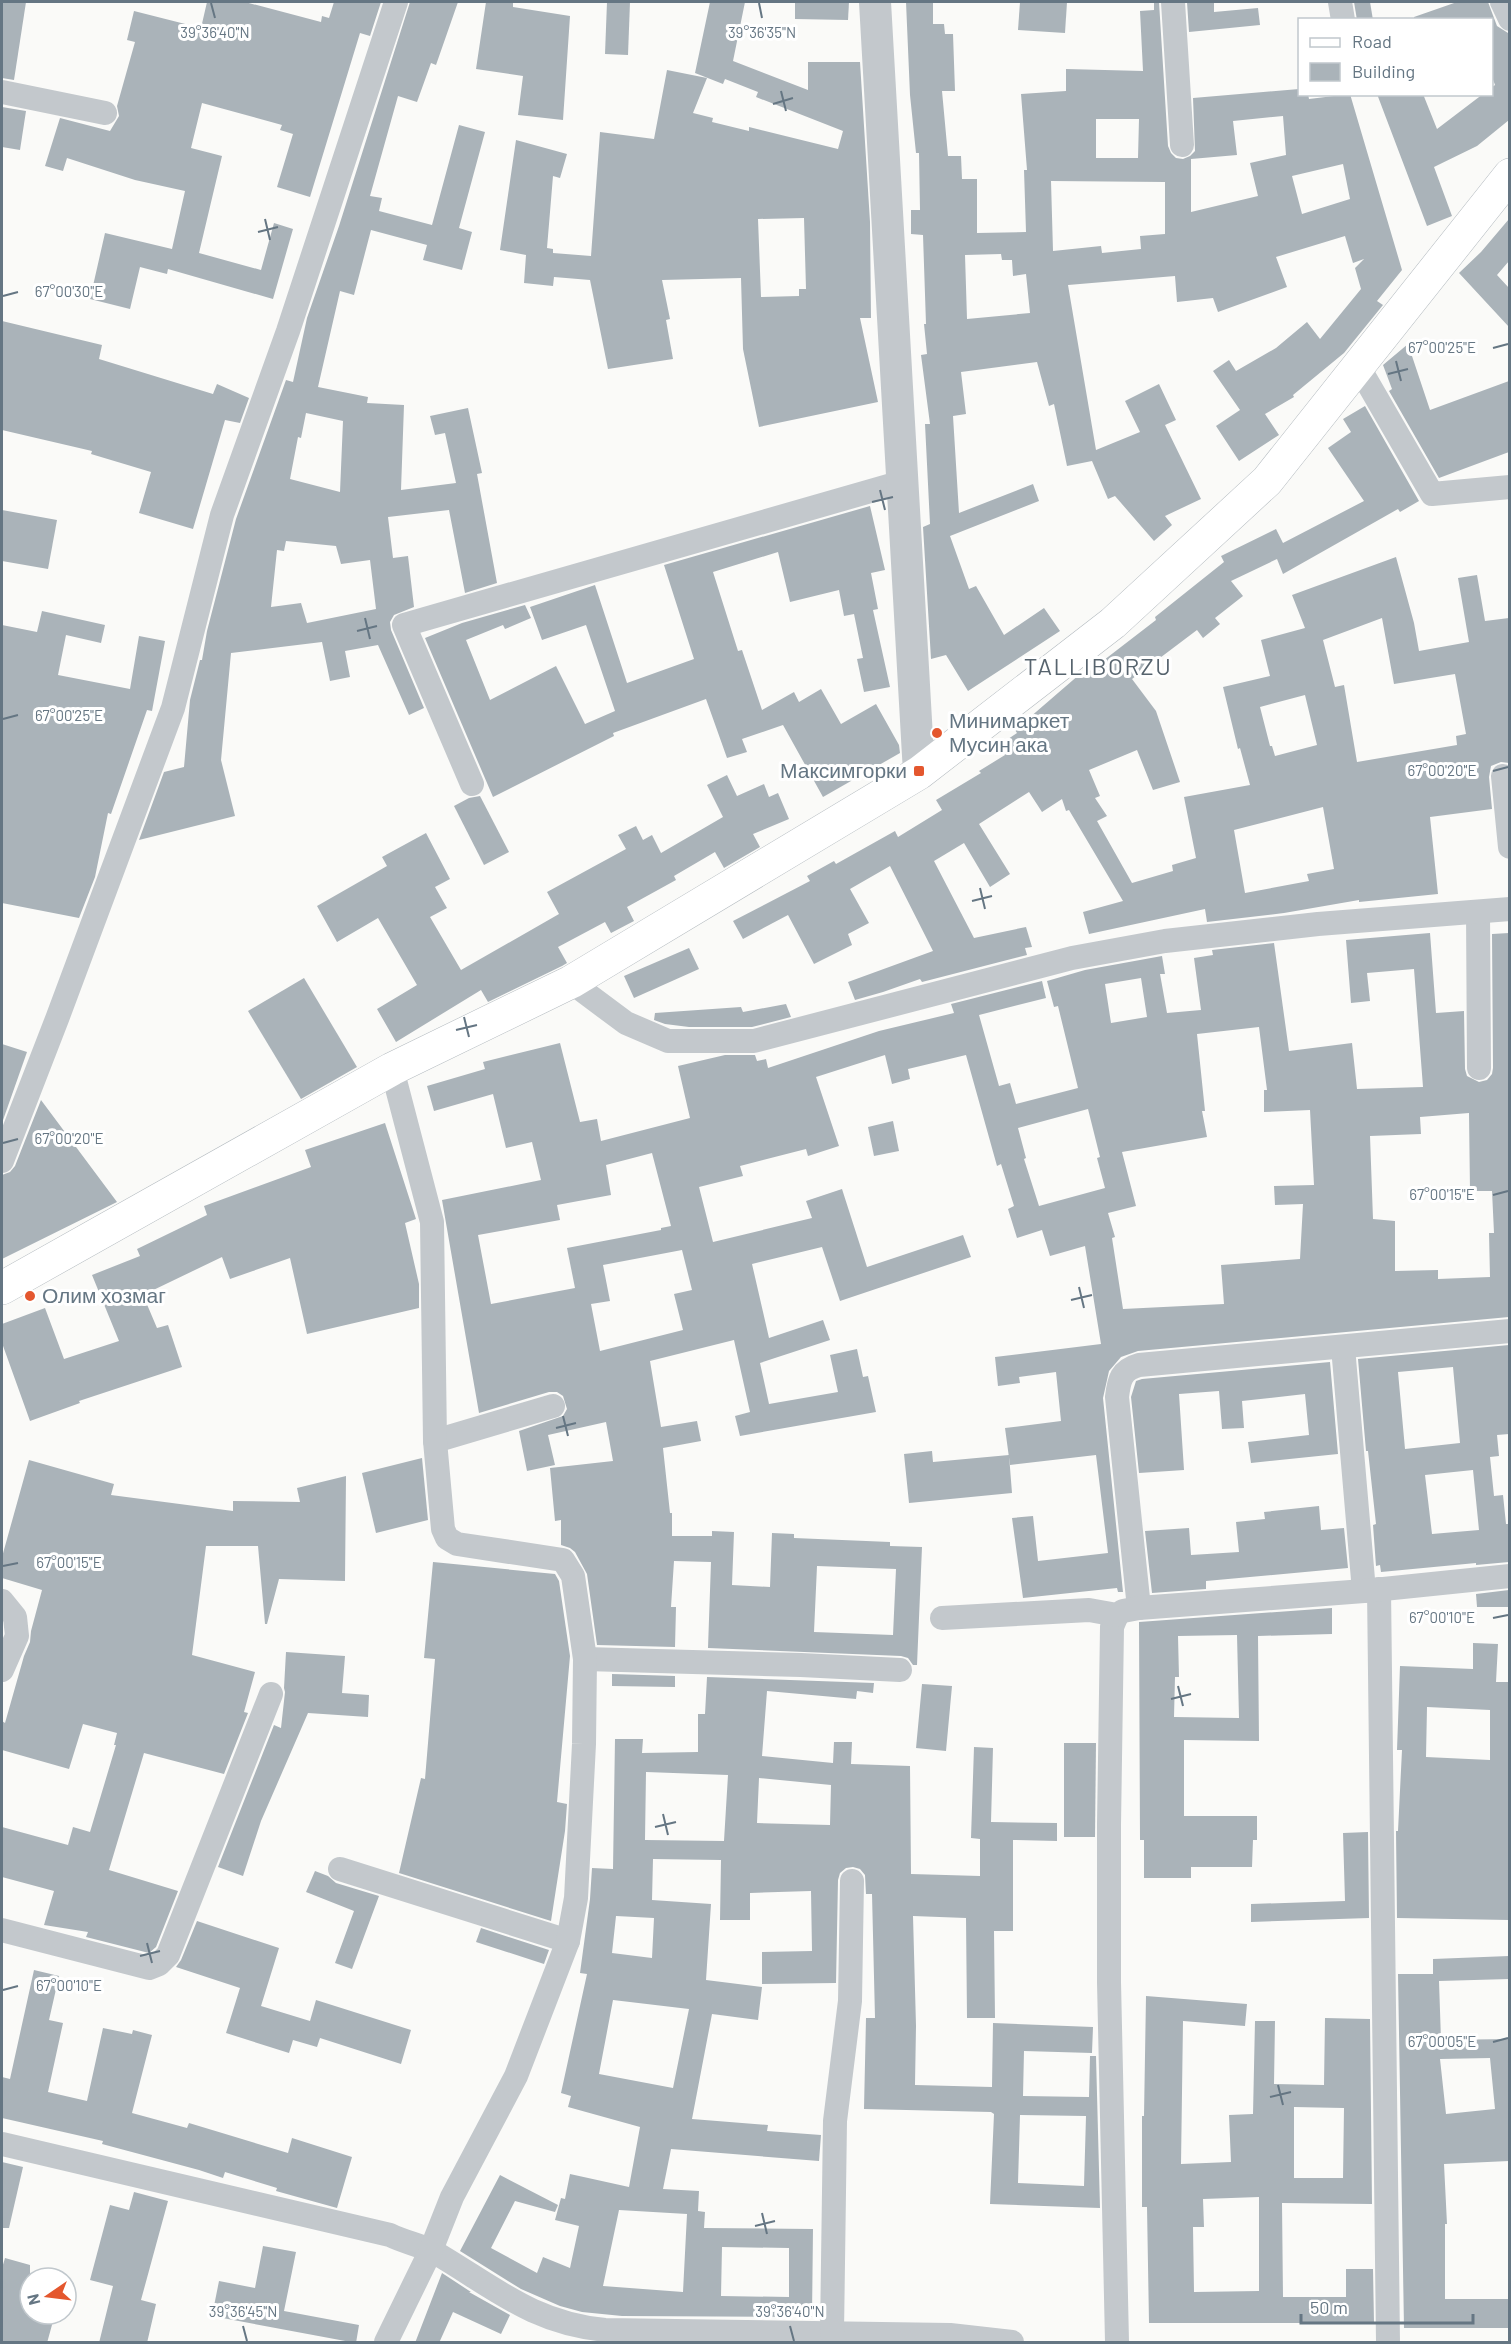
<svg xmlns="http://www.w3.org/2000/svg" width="1511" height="2344" font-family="Barlow,sans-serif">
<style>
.building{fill:#aab3b9;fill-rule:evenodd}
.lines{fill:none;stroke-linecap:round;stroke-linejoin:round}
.secondary-casing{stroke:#b3babf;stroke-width:34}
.minor{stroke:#c3c8cc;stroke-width:24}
.tertiary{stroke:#c3c8cc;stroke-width:32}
.secondary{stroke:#fff;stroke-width:33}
.ticks{fill:none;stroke:#657683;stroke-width:2}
.poi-dot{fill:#e4572e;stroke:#fff;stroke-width:2}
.labels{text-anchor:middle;stroke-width:6;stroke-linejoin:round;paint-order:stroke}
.poi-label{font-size:21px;fill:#657683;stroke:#fff;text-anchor:start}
.quarter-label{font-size:24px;letter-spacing:1.5px;fill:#57646e;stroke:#fff}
.ticks-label{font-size:15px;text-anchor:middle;fill:#657683;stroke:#fff;stroke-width:6;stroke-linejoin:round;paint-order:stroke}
</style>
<rect width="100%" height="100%" fill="#fafaf8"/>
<g class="building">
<polygon points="2,2 26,2 14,80 2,78"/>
<polygon points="207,2 245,2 321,22 322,16 329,18 334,2 381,2 370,36 360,33 310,197 277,187 293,134 280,130 282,125 202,103 191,148 222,156 199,253 261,270 274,223 293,229 273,299 168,269 167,274 140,267 130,309 90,299 105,233 172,249 185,191 135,180 67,158 63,171 45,166 60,118 110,131 119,116 117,106 135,42 127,40 134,11 201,28"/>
<path d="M410,2h48l-22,63 -5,-2 -14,39 -19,-6 -28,100 12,2 -3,13 53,14 27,-100 26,7 -26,96 13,4 -10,38 -39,-10 4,-15 -56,-15 -17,65 -14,-4 -22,96 50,10 -1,6 37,2 -3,85 55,-7 -11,-50 -10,2 -5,-19 38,-8 14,65 -5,1 20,109 -32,10 -16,-83 -61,7 5,41 15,-2 6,51 -20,8 -4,7 1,8 33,78 -15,7 -31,-70 -33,6 5,26 -20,4 -8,-39 -91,11 -10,107 14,56 -96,24 25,-68 20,-5 6,-67 10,-40h2l5,-29 29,-112 50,-139 7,2 14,-64 32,-92zM306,413l37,8 -3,71 -50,-13 8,-42 3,1zM286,541l50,5 5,18 29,-4 6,49 -69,14 -6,-20 -30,4 6,-57 7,1z"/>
<polygon points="486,2 513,2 513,7 570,16 563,120 518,115 523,76 476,69"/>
<polygon points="607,2 630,2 628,55 605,54"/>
<path d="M710,2h35l-12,59 75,29v-28h52l10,160 1,96h-11l18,84 -119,25 -16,-78 -2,-71 -79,2 8,39 -4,1 7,39 -65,10 -18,-89 -36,-3 -1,9 -29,-3 2,-28 -26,-5 16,-110 51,14 -7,24 -7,-2 -6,72 6,1v4l38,3 9,-124 54,7 13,-69 40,8 -14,35 20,5 -1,4 37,9v-4l89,22 5,-18 -87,-34 2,-5 -33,-13 -2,5 -28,-11zM804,218l2,71h-7v7l-38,1 -3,-78z"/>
<polygon points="795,2 849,2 848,20 795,19"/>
<path d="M906,2h27v22h11l1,10h8l2,57h-13l6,65h13l1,23h15v54l49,-1 -2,-62h3l-6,-76 45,-3v-22l77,2 -3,-60 14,-1v-8h5l9,144 3,7 5,5 7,1 7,-3 5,-5 -2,-53 106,-9v5h9l1,5 41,-5 52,176 -25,31 6,4 -39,48 -51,42 1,2 -29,17 14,21 -40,26 -23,-35 24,-16 -27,-39 16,-11 7,11 40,-23 31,-26 13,17 41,-50 -6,-21 9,-9 -11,4 -8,-27 -69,21 11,30 -69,25 -5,-14 -36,4 -2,-26 -107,9 28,165 44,-18 -15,-31 34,-17 17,36 -11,5 36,74 -36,17 7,9 -18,16 -39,-45 -7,3 -16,-38 -25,5 -13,-62 -5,2 -12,-44 -76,10 5,42 -13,2 6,97 74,-29 6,17 -89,35 19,53 7,-3 28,49 40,-27 16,23 -92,60 -22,-36 -15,4 -8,-132 7,-3 -5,-100h5l-9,-69 6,-1 -3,-30h2l-3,-89 -12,-1v-24h9l-1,-57h-3l-6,-58zM1283,116l3,39 -36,8 8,33 -67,16v-53l46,-4 -4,-34zM1096,119h43l-1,39h-42zM1343,164l7,35 -48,15 -10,-38zM1051,181l114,1v52l-25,2 1,13 -39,4 -1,-7 -48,5zM1001,254l1,6h10l1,16 13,-2 4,39 -63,6 -2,-64z"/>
<polygon points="1020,2 1067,2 1065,33 1018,30"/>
<polygon points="1187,2 1214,2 1214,12 1258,8 1260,25 1189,32"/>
<polygon points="1354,2 1370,2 1373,20 1357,20"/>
<polygon points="1457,2 1488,2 1497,26 1508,33 1509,120 1477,146 1434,167 1452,216 1427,226 1377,94 1423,94 1437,129 1483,94 1491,94 1491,88 1495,85 1491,74 1491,20 1414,20 1414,17"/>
<polygon points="2,107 26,111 20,150 2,147"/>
<polygon points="1509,219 1509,261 1497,275 1509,288 1509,327 1459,273 1481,252"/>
<polygon points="2,321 102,345 99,359 213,394 217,384 249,398 240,423 225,420 193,529 139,513 151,472 91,454 92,451 2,430"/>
<polygon points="1408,344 1430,410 1509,381 1509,452 1439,478 1389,391 1392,389 1383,365"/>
<path d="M1365,406l54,95 -19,11 -2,-3 -115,65 -6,-15 -46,22 12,15 -28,22 5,6 -17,14 -6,-8 -65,49 24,32 24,71 -27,8 -16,-40 -48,20 11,26 -5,2 12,18 -10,5 35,62 41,-12 -1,-6 24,-7 -12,-61 66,-12 -10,-37 -2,1 -15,-62 47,-11 -9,-36 44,-12 -13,-33 104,-38 18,66 5,28 50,-9 -11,-64 19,-3 8,46 24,-3v145l-8,-1 -10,4 -2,11 3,32 -62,8 8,77 -79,8v-2l-75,13 -77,9 -2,-13 -116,25 -6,-22 40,-11 -54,-91 -3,1 -4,-12 -20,13 -13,-20 -50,32 31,50 -20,13 -26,-44 -30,18 40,77 52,-11 6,20 -7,1 2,7 -105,27 -2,-3 -37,13 -28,8 -7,-18 85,-31 -43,-85 -40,23 19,34 -21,11 4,11 -38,19 -26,-49 -45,24 -10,-18 77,-40 -3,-5 27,-15 2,3 59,-33 3,6 44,-27 -6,-10 45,-27 -2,-2 26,-16 -6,-10 18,-12 -2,-3 65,-56 2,3 74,-57 -1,-3 69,-55 -3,-6 55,-27 7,14 81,-42 -36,-53 23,-16 -8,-13zM1382,618l12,66 61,-10 11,60 -10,2 1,9 -100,17 -13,-77 -9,2 -12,-47zM1305,695l12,50 -42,11 -3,-10h-2l-10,-39zM1323,807l11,62 -27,5 2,7 -64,12 -11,-63z"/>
<polygon points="870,506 885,570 871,573 878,609 873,610 890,687 864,692 857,659 863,658 854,614 844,616 839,590 790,602 778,552 713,572 738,651 742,650 762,710 794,692 799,702 821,689 841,724 876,704 899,745 900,753 823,797 783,725 742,739 747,752 727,758 706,699 613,733 614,736 493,797 425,638 462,623 525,605 531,618 505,629 503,625 466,640 490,700 556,666 585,724 615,711 586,625 542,640 530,607 595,585 627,683 694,659 664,565"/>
<polygon points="2,510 57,520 48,569 2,561"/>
<polygon points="42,611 105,625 101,643 66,635 58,675 130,689 139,636 165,641 152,711 147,710 111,814 108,813 95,877 79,918 2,903 2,625 37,632"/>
<polygon points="727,775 737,796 764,784 769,797 778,793 789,819 753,834 760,847 724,868 715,852 674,876 676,880 627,907 634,921 611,933 605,922 558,947 567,963 562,966 488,1002 481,990 396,1042 377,1009 417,985 378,918 337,942 317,906 387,866 382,857 426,833 450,879 435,887 447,908 430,917 461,970 559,914 547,892 626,849 618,835 636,826 643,840 652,835 661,853 723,817 707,785"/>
<polygon points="480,796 509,852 484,865 454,806 469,798"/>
<path d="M1430,933l6,80 28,-2 1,58 2,7 12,6 8,-2 5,-6 1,-6 -1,-134 17,-1v384l-371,34 -17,6 -12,14 -6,27 20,194h-5l-1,-4 -94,10 -11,-80 21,-2 5,45 70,-8 -12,-98 -86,10 -5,-37 56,-7 -5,-49 -37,5 1,6 -22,3 -3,-29 106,-13 -16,-98 -35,10 -8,-26 -25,8 -9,-29 6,-3 -13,-42 -4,2 -31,-111 -58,14 2,10 -18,5 -7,-29 -69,22 23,69 -31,10 -2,-7 -66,17 3,10 -44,11 14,55 99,-24 -6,-17 36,-12 25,78 96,-32 8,22 -131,44 -18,-54 -70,17 17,74 54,-18 7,20 -70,23 9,41 69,-12 -8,-37 27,-6 6,28 5,-1 8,36 -136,24 -5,-20 15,-4 -16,-72 -84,21 11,66 36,-6 4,20 -38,7 7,65h2v23h40v-5l22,1 -2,53 38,2 2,-54 22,1v4l96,4v4l32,1 -5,118h-4l-5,-7 -7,-2 -193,-8 3,-86 -37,-1 -3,46h5l-1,40 -78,-2 -10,-71 -12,-22 -5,-4 -9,-3v-25l-6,1 -5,-53 63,-7 -7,-39 -58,13 7,30 -28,6 -8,-40 44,-15 4,-7 -4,-13 -6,-4h-8l-70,21 -37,-213 99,-20 -9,-38 -26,6 -13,-54 -59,17 -7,-25 58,-17 -2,-7 77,-19 20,79 17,-3 4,22 89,-23 -12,-52 47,-11h30l2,6 9,-2 2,9 111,-37 75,-18 -3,-9 91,-23 4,17 -67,17 20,71 11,-3 6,21 62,-16 -20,-82 -4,1 -7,-26 38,-11 77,-14 3,18h-5l7,39 34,-3 -7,-52 19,-3 -1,-5 62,-7 15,108 63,-8 5,46 66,-2 -9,-118 -47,4 3,28 -19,2 -5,-63zM1141,978l6,39 -36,6 -6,-39zM1259,1027l8,63h-3v22l46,-2 4,75 -40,1 1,19 28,-1 -3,55 -79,6 3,39 -101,5 -11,-71 3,-1 -7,-24 28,-7 -14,-54 85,-15 -5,-26h3l-8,-77zM1088,1109l12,48 -3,1 8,30 -66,18 -15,-47 2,-1 -8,-30zM1469,1113l1,78h22l2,42h-5l1,44 -52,2v-9l-43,1v-50l-22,-2 -3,-83 51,-2 -1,-17zM652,1153l19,73 -10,2v2l-94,18 8,40 -84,16 -13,-69 82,-15 -3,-15 54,-10 -5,-30zM682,1250l10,40 -18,4 9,36 -83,21 -9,-47 19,-3 -7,-36zM817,1566l79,3 -3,66 -79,-3z"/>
<polygon points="689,948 699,969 634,998 624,976"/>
<polygon points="304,978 357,1067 301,1099 248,1011"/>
<polygon points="786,1004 791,1017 752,1027 689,1027 665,1024 654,1020 655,1013 741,1007 743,1012"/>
<polygon points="2,1044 27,1052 2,1123"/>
<polygon points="41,1100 117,1202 2,1259 2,1175 10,1172 15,1166"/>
<polygon points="893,1121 899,1151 874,1156 868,1127"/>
<polygon points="385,1123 416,1219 405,1223 419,1284 419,1308 307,1334 290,1258 230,1279 222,1257 143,1295 157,1328 168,1325 182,1367 79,1401 80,1403 30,1421 2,1343 2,1324 45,1308 64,1359 119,1341 92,1275 140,1256 137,1249 207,1215 204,1206 311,1167 305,1150"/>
<path d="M1509,1345v89l-12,1 2,21 -9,1 4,39 9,-1 3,29h3v38l-33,3v-2l-95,9 -1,-7 -4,1 -3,-41 3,-1 -8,-73h-2l-8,-92zM1453,1367l7,76 -55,6 -7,-77zM1473,1470l6,60 -47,4 -7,-59z"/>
<polygon points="1330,1362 1338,1454 1251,1463 1248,1442 1309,1435 1305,1394 1242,1401 1244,1428 1222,1429 1219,1391 1179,1394 1184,1470 1139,1473 1131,1397 1136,1381 1142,1379"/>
<polygon points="932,1451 933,1462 1009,1455 1012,1493 909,1503 904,1454"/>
<polygon points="422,1458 428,1520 376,1533 362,1473"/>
<polygon points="29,1460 114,1484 111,1495 233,1511 233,1501 300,1502 297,1488 346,1476 345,1581 279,1579 267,1624 265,1624 258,1546 206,1546 192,1655 255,1672 244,1712 248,1713 224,1774 144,1753 109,1870 178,1891 156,1947 149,1953 86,1937 88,1932 44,1925 54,1891 2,1877 2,1827 68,1845 73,1827 90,1832 116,1745 114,1745 117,1733 83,1724 69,1769 2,1750 2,1721 5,1723 24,1656 30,1642 31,1631 42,1590 2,1578 2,1557"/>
<polygon points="1319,1506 1321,1530 1344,1528 1348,1568 1206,1581 1206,1589 1152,1593 1145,1531 1189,1528 1191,1555 1239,1552 1236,1522 1265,1519 1264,1512"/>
<polygon points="433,1562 555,1574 559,1581 570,1656 557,1802 567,1804 565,1831 551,1921 399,1873 421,1778 425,1779 435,1659 424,1658"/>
<polygon points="1509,1590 1509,1607 1477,1607 1476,1594"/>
<path d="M1332,1608v26l-74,2 1,105 -75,-1v76h73v24h-4l-1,27h-61v11h-47v-38h-4l-1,-218zM1237,1635l2,83 -65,-1 1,-40h4l-1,-41z"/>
<path d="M1473,1643l25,1 -2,38h13v238l-112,-2 -1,-87h2l4,-81h-5l3,-84 73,3zM1427,1707l63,3v50l-64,-3z"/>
<polygon points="286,1652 345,1656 342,1693 369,1695 368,1717 308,1713 261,1821 243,1876 218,1867 274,1725 281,1728 285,1692 284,1688"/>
<polygon points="612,1674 675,1676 675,1687 612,1686"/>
<path d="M707,1677l167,6 -1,10 -16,-2 -1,8 -89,-8 -5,65 71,7 1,-21h18l-1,22 59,2 1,108 69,2v-37l-9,-1 3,-91 19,1 -2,74 66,1v18l-44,-1v91h-19l1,87h-28l-1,-100 -53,-2 3,110 -1,59 77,2 1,-64 100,4 -1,26 -68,-2 -1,45 66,1 1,-41h6l4,152 -110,-4 4,-90 -3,-2 -127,-3 2,-91h9l-3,-124h-6l-1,-19 -5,-6 -7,-2 -7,1 -6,5 -2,7 -2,103 -74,1v-32l50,-1 -1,-60 -61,2v27h-30l1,-60 -68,-1 -1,41 59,4 -5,76 56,7 -4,33 -46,-6 -20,105 76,6 -1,6 54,4 -2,26 -148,-12 -8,40 36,2 -1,20 7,1 -1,16 109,1 -1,88 -190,-1 -40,-4 -22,-6 -39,-17 -61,-38 40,-76 58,30 -3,7 -40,-11 -24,47 46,25 6,-16 27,11 9,-42 -24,-6 6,-22 4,1 5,-25 59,13 11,-60 -72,-20 3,-11 -10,-3 26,-119 -7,-1 10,-74 2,-31 21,1 2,-130h28l-1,14 56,-1v-38h7zM646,1772l82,3 -4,66 -79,-1zM759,1778l72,7 -1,40 -73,-2zM616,1916l38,2 -2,40 -40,-5zM613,2000l76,9 -16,79 -74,-14zM1020,2115l66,1 -2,70 -66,-3zM619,2210l68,4 -4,78 -80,-6zM722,2247l67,1v49l-68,-1z"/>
<polygon points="922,1684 952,1686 946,1751 916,1748"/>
<polygon points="1064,1743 1096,1743 1095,1837 1064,1837"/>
<polygon points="1368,1832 1369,1918 1251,1922 1251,1904 1345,1901 1343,1833"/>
<polygon points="315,1871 328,1876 336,1883 379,1896 352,1969 335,1963 354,1911 306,1892"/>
<polygon points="197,1921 279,1948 261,2006 310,2021 316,2000 411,2030 401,2064 320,2038 317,2047 293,2040 289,2053 226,2033 240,1988 176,1967 181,1960"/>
<polygon points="481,1928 549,1950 544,1964 476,1942"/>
<path d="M1509,1956v23l-70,2 2,59 68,-1v122l-65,3 3,60h-2v75h64v29h-105l-6,-354h35v-15zM1490,2058l5,51 -49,5 -6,-55z"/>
<polygon points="34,1970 59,1976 49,2020 63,2023 48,2092 87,2101 103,2028 132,2034 133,2030 152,2035 132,2113 187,2128 189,2123 288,2153 292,2138 352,2157 337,2208 276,2191 277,2188 225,2172 223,2178 199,2170 102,2144 103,2141 2,2118 2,2077 10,2079"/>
<path d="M1146,1996l101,8 -2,22 -62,-5 -2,143 50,-2 -2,-47 24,-1 2,-93h20l-1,63 50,1 1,-67 45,1 2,185 -90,-1 1,94h63v-28h27l1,54h-225l-2,-116h-5v-91h2zM1294,2107l50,1 -1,70h-49zM1259,2197v94l-65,1 -1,-65h11l-1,-28z"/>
<polygon points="2,2162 23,2167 9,2228 2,2228"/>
<polygon points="134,2192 168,2201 141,2300 156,2304 147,2343 99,2343 113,2286 90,2280 110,2205 129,2210"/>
<polygon points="263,2246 296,2252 284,2311 359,2325 356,2343 212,2316 219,2281 255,2288"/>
<polygon points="5,2258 30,2265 30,2314 55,2314 47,2343 2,2343 2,2268"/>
<polygon points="442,2273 471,2292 469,2292 510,2315 501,2334 453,2312 439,2343 415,2343"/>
</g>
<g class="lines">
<g class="secondary-casing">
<polyline id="secondary" points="2,1288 392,1069 571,982 919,773 1113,623 1267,481 1510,175"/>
</g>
<g class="minor">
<polyline points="1173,2 1182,145"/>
<polyline points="1340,2 1343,20"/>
<polyline points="1502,2 1510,19"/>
<polyline points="2,92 105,113"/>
<polyline points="1358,366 1432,494 1510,487"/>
<polyline points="1503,776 1510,847"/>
<polyline points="472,784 404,625 902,482"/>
<polyline points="1478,912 1479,1068"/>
<polyline points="571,982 626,1023 668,1041 754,1041 1072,958 1165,941 1318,924 1510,909"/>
<polyline points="2,1161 57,1019 173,708 222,515 288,331 396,2"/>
<polyline points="1343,1347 1364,1591"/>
<polyline points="435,1441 553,1406"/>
<polyline points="1379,1589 1388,2342"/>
<polyline points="2,1601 15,1617 17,1636 2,1670"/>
<path d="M1139,1608l-22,-211c2,-17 4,-27 22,-32l371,-34"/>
<polyline points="1117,1615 1112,1627 1109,1825 1109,1982 1117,2342"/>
<polyline points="942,1618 1089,1610 1117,1615 1123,1611 1139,1608 1364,1591 1510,1576"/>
<polyline points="585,1659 801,1665 900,1670"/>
<polyline points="340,1869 568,1941"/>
<polyline points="2,1930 149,1968 159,1964 168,1955 271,1694"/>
<path d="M2,2144l388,91c14,7 30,10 44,17 60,35 98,71 171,78l345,5 62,7"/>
<polyline points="832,2333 835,2121 850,2001 852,1881"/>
<polyline points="386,2342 431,2250 452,2197 516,2076 568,1941 576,1898 584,1744 585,1659 573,1576 563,1560 457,1544 447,1538 443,1529 435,1441 432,1222 392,1069"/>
</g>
<polyline class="tertiary" points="875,2 919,773"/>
<use href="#secondary" class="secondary"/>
</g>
<path class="ticks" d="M211,3l4,15M759,3l3,15M781,91l5,20M773,104l20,-6M265,219l5,21M258,232l20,-5M3,296l15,-4M1493,348l15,-4M1396,361l5,20M1388,374l20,-5M880,490l5,20M872,502l21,-5M365,618l5,21M357,631l20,-5M3,719l15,-4M1493,771l15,-4M980,888l5,21M972,901l20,-5M464,1017l5,20M456,1030l21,-5M3,1143l15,-4M1493,1195l15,-4M1079,1287l5,21M1071,1300l21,-5M563,1416l5,20M556,1428l20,-5M3,1566l15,-3M1493,1618l15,-3M1178,1686l5,20M1171,1699l20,-5M663,1814l5,21M655,1827l21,-5M147,1943l5,20M140,1956l20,-5M3,1990l15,-4M1493,2042l15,-4M1278,2085l5,20M1270,2097l21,-5M762,2213l5,21M755,2226l20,-5M243,2326l4,15M790,2326l4,15"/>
<g class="poi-dot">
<circle cx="937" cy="733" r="6"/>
<rect x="913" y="765" width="12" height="12" rx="3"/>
<circle cx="30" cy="1296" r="6"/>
</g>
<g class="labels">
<g class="poi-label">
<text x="949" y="728">Минимаркет<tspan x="949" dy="24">Мусин ака</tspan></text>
<text x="907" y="778" text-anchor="end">Максимгорки</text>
<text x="42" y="1303">Олим хозмаг</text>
</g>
<g class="quarter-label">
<text x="1098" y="675">TALLIBORZU</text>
</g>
</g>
<g class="ticks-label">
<text x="762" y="38">39°36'35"N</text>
<text x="215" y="38">39°36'40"N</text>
<text x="69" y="297">67°00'30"E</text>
<text x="1442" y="353">67°00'25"E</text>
<text x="69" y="721">67°00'25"E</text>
<text x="1442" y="776">67°00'20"E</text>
<text x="69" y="1144">67°00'20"E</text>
<text x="1442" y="1200">67°00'15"E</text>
<text x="69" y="1568">67°00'15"E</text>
<text x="1442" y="1623">67°00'10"E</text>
<text x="69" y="1991">67°00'10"E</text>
<text x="1442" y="2047">67°00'05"E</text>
<text x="243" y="2317">39°36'45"N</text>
<text x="790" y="2317">39°36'40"N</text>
</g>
<rect width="1511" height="2344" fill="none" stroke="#657683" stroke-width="6"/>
<rect x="1298" y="18" width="195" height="78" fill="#ffffff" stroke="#c1c8cd" stroke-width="1.5"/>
<rect x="1310" y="38" width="30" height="9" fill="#ffffff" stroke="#c1c8cd" stroke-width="1.5"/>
<text x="1352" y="48" font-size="18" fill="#657683">Road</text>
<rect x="1310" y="63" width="30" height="18" fill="#aab3b9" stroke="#c1c8cd" stroke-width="1.5"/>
<text x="1352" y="78" font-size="18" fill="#657683">Building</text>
<g transform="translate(48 2296) rotate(256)"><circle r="28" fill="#ffffff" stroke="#c1c8cd" stroke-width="1.5"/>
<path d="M0-4.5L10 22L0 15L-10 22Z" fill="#e4572e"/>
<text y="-9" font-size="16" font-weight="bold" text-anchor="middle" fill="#657683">N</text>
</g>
<path d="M1301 2314v9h172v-9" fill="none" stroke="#657683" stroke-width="3"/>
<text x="1310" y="2314" font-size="18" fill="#657683" stroke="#ffffff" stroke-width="4.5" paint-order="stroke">50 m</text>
</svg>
